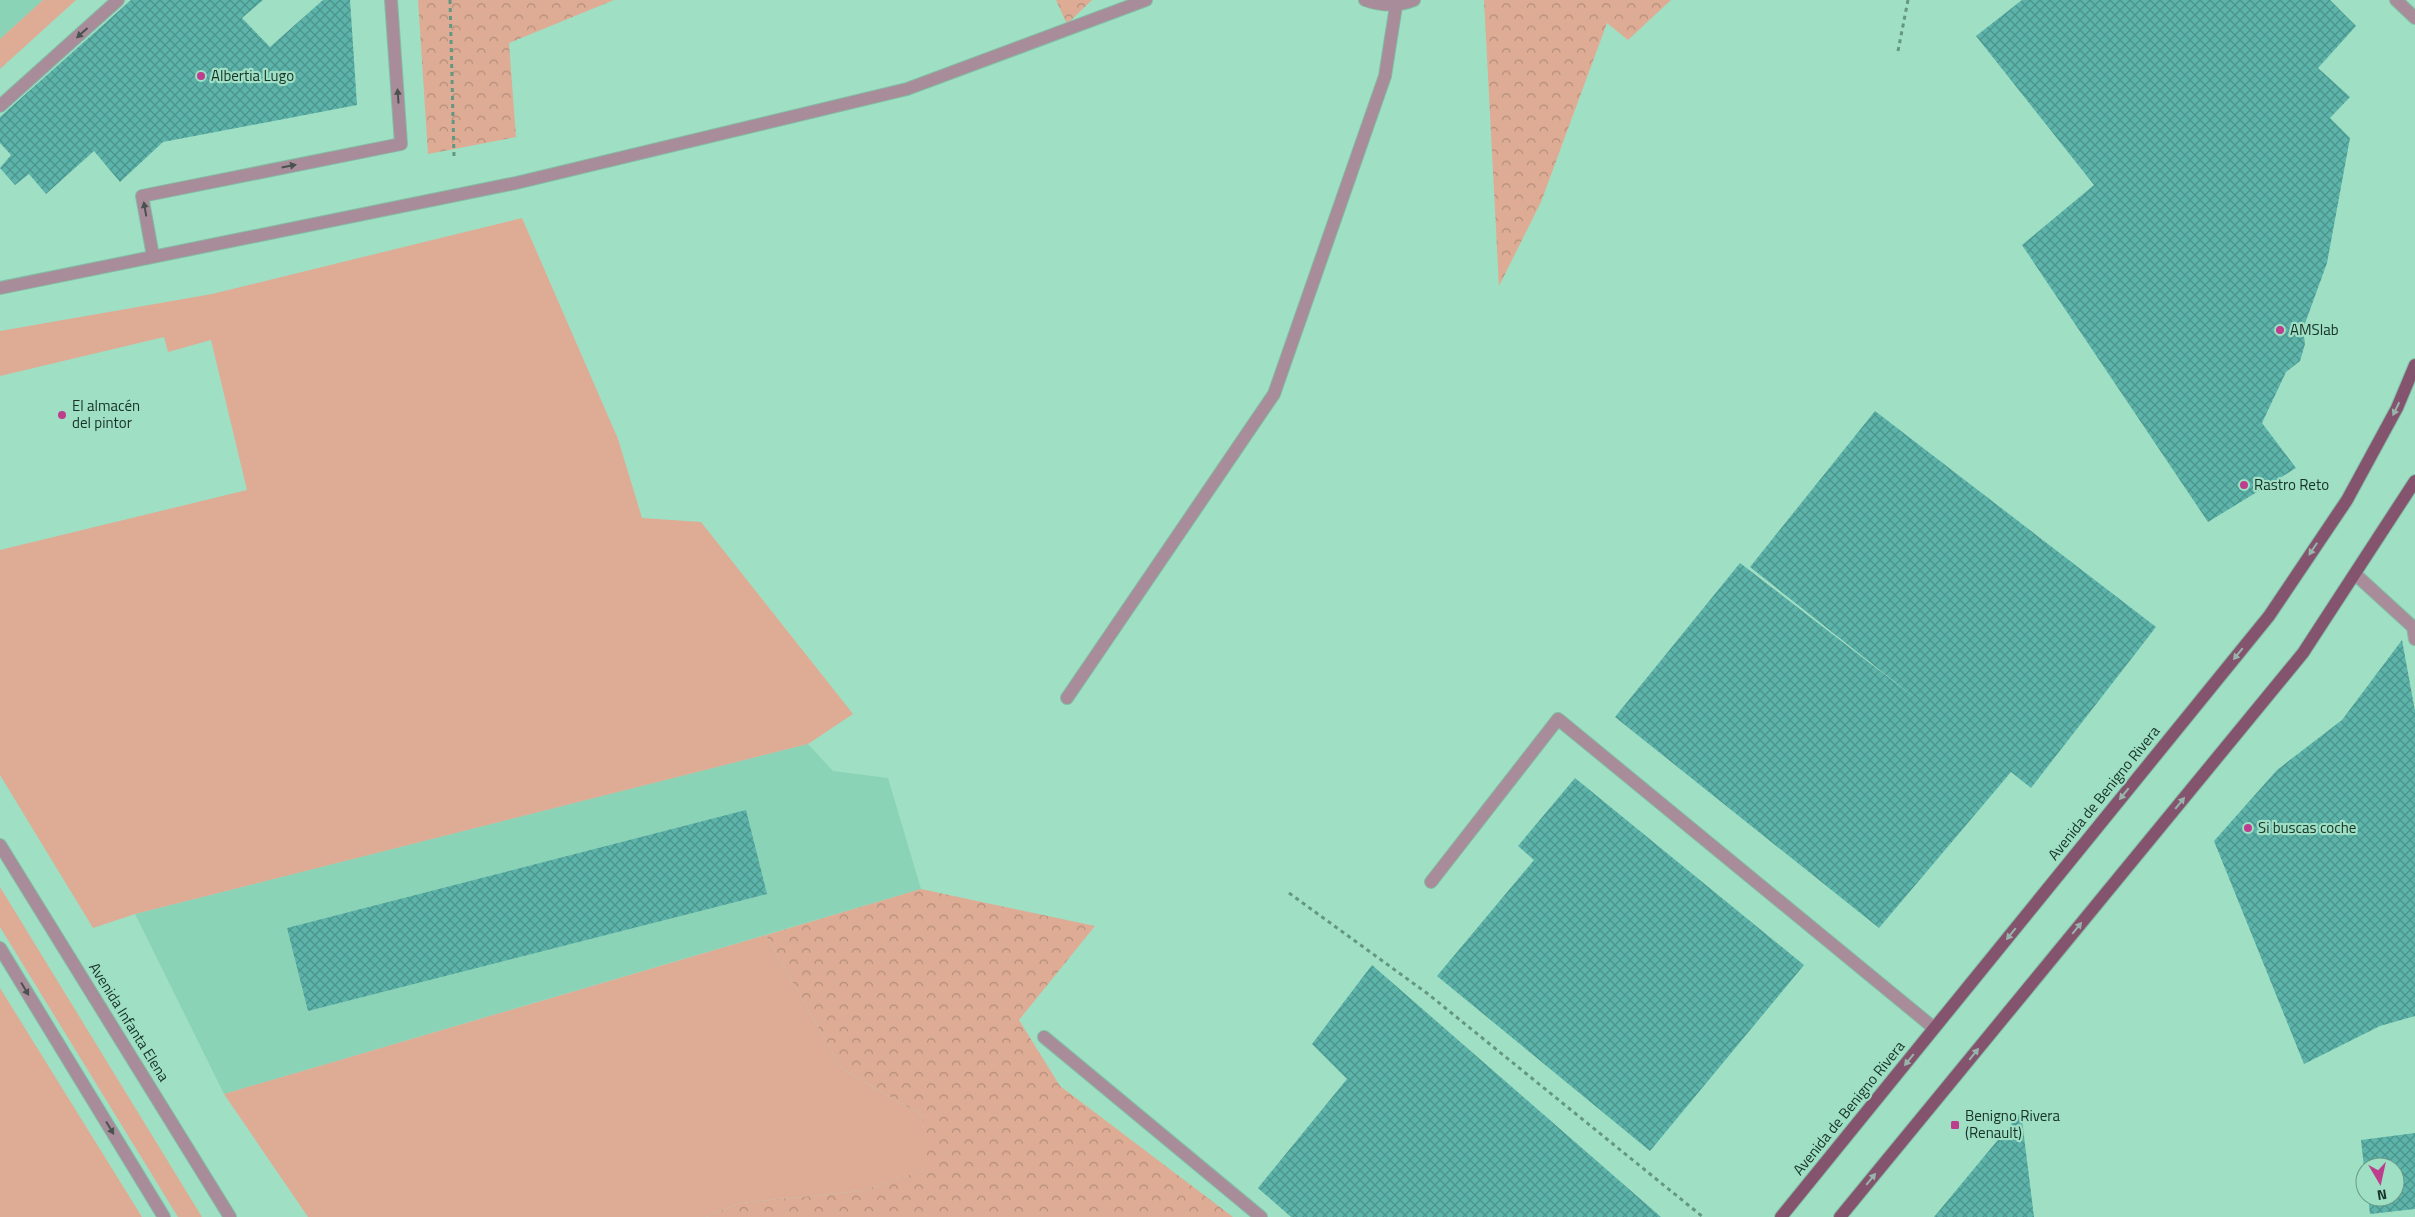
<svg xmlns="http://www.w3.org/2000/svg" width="2415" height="1217" font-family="'Titillium Web',sans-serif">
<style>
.built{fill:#8bd3b6}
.green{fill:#deac95}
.forest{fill:url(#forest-crowns)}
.building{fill:url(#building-cross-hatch)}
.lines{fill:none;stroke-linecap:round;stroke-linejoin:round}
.minor-casing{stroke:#84bca5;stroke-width:14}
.major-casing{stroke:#84bca5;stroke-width:14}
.path{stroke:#659682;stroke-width:3;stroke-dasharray:4 4;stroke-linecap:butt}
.minor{stroke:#a88c9a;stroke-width:12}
.major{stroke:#84546e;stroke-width:12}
.oneway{fill:#4a5250}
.oneway2{fill:#97b5aa}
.poi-dot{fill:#bc3e8c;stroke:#9fdfc4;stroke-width:2}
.labels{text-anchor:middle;stroke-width:4.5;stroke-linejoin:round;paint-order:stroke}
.poi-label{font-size:15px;fill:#173228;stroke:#9fdfc4;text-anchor:start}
.street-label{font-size:15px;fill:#173228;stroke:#9fdfc4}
</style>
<defs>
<pattern id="forest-crowns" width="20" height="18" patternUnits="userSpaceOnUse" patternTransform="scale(1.25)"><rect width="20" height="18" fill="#deac95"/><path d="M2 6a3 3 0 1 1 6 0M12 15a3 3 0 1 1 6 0" fill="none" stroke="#b38d7a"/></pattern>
<pattern id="building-cross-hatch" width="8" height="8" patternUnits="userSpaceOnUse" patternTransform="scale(1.25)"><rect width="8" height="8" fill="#5cb4ab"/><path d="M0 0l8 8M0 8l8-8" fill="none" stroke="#4b938b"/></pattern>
</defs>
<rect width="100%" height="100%" fill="#9fdfc4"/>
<g class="built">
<polygon points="0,0 43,0 0,39"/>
<polygon points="808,744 833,771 888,778 921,889 224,1094 135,914"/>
</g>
<g class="green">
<polygon points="43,0 76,0 0,69 0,39"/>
<polygon points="522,218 618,439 642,518 701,522 853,714 808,744 135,914 93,928 0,775 0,550 247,490 211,340 168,352 164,337 0,376 0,331 212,294"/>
<polygon points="0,887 202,1217 178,1217 0,927"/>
<polygon points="766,935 842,1069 922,1115 929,1169 861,1191 740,1203 706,1217 308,1217 224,1094"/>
<polygon points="0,988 142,1217 0,1217"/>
</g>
<g class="forest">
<polygon points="418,0 614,0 509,43 516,137 428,154"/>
<polygon points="1056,0 1092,0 1067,24"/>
<polygon points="1484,0 1671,0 1628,40 1607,23 1541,202 1499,286"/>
<polygon points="921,889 1095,926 1019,1020 1060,1086 1233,1217 706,1217 740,1203 861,1191 928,1169 922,1115 842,1069 766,935"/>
</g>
<g class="building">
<polygon points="131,0 263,0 242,18 270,47 323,0 350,0 357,105 163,142 120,182 94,151 46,194 29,174 15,185 0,168 11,155 0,143 0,117"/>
<polygon points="2022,0 2330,0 2356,26 2318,68 2350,97 2330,118 2350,138 2327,263 2303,329 2305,344 2300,361 2286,372 2262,423 2296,468 2208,522 2022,245 2094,185 1976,36"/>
<polygon points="1875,411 2156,627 2031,788 2011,772 1879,928 1615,717 1740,563 1919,701 1750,567"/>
<polygon points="2402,640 2415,711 2415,1016 2380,1026 2304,1064 2214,841 2277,770 2342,720"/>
<polygon points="1575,778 1804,965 1650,1151 1437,976 1534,860 1518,846"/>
<polygon points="746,810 767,894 308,1011 287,928"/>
<polygon points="1372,965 1661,1217 1291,1217 1258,1188 1347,1079 1312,1044"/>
<polygon points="2021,1112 2034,1217 1934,1217"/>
<polygon points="2415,1133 2415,1209 2370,1214 2368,1197 2395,1197 2395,1167 2364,1167 2361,1140"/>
</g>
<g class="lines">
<g class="minor-casing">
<g id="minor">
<path d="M1365,0c17,6 32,7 49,0"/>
<polyline points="2396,0 2415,18"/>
<polyline points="0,106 118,0"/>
<polyline points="153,256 142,196 401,144 391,0"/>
<polyline points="0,288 516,183 907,89 1146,0"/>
<polyline points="2355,574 2413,627 2415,639"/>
<polyline points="1067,698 1274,394 1385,76 1396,6"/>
<polyline points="0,845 230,1217"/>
<polyline points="1431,882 1558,719 1934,1028"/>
<polyline points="0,948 164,1217"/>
<polyline points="1044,1037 1261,1217"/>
</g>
</g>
<g class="major-casing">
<g id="major">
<polyline points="1781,1217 2269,616 2347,500 2397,408 2415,365"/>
<polyline points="1840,1217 2303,653 2415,481"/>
</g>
</g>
<g class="path">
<polyline points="450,0 454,156"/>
<polyline points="1898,51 1908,0"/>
<polyline points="1289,893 1428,994 1703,1217"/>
</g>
<use href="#minor" class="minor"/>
<use href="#major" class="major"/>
</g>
<defs><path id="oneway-solid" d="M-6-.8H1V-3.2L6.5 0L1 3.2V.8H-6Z" transform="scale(1.25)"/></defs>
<g class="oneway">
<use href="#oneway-solid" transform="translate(82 33) rotate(138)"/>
<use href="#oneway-solid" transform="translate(398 96) rotate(-94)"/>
<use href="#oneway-solid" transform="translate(289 166) rotate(-11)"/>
<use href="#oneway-solid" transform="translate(145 209) rotate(-100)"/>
<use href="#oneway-solid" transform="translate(25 989) rotate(59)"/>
<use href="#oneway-solid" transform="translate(110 1128) rotate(59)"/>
</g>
<g class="oneway2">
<use href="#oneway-solid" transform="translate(2396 409) rotate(116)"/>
<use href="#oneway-solid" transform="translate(2313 549) rotate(124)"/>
<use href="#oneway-solid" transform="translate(2238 654) rotate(129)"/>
<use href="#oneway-solid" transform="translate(2124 794) rotate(129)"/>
<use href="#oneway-solid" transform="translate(2180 803) rotate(-51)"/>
<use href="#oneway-solid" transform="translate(2077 928) rotate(-51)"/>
<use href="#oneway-solid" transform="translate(2011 934) rotate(129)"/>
<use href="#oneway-solid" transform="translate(1974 1054) rotate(-51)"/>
<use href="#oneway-solid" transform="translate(1909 1060) rotate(129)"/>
<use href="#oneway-solid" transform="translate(1871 1179) rotate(-51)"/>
</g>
<g class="poi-dot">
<circle cx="201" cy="76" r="5"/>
<circle cx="2280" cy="330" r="5"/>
<circle cx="62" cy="415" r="5"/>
<circle cx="2244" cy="485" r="5"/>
<circle cx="2248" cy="828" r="5"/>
<rect x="1950" y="1120" width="10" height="10" rx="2.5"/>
</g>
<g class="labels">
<g class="poi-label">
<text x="211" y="81">Albertia Lugo</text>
<text x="2290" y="335">AMSlab</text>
<text x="72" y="411">El almacén<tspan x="72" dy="17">del pintor</tspan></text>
<text x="2254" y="490">Rastro Reto</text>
<text x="2258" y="833">Si buscas coche</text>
<text x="1965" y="1121">Benigno Rivera<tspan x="1965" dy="17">(Renault)</tspan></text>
</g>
<g class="street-label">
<text transform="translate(2104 793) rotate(-51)" y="5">Avenida de Benigno Rivera</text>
<text transform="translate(129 1022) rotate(58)" y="5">Avenida Infanta Elena</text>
<text transform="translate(1849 1108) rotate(-51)" y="5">Avenida de Benigno Rivera</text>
</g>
</g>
<g transform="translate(2380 1182) rotate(171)"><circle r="24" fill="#9fdfc4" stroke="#699a86"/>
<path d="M0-4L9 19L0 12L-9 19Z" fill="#bc3e8c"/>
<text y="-8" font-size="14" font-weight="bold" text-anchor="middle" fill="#173228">N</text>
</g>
</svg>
